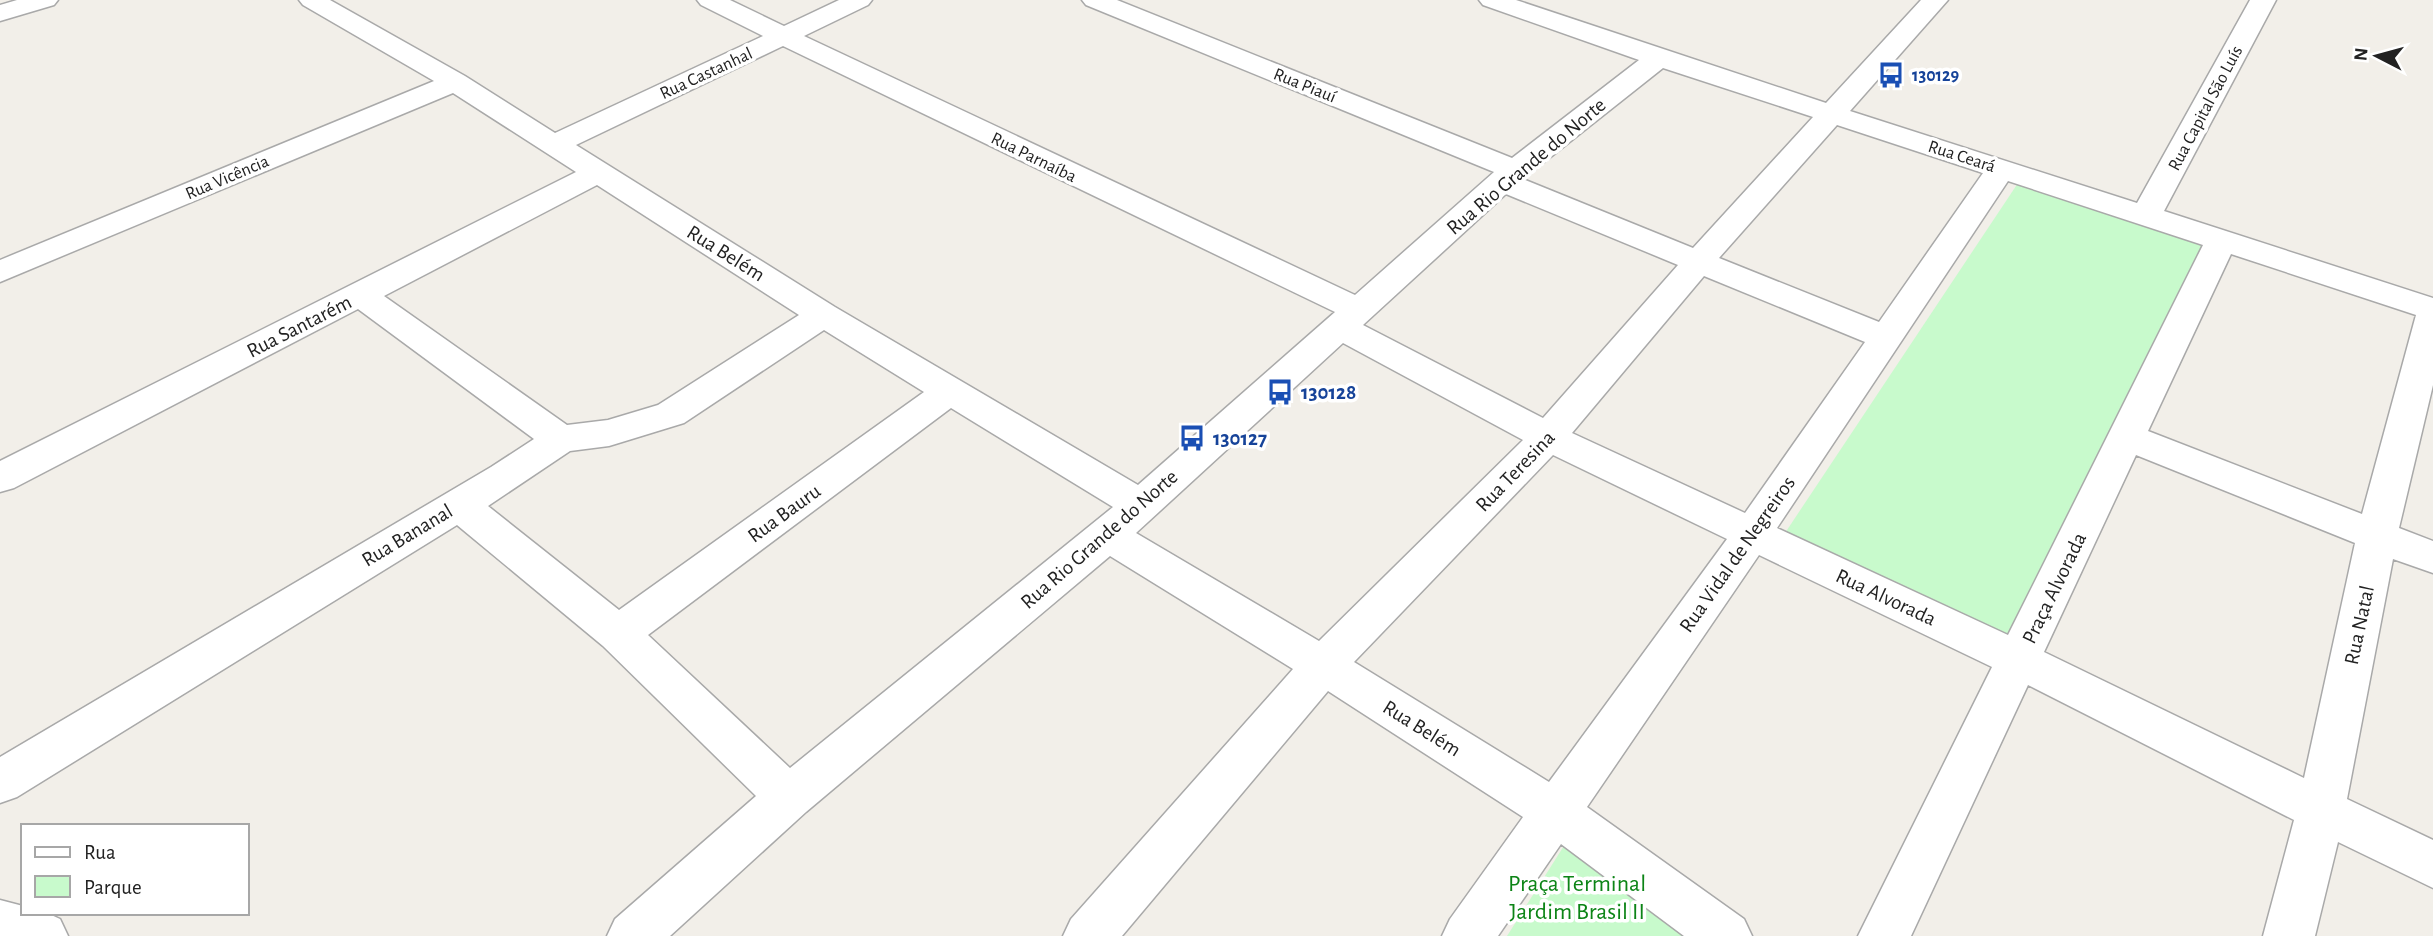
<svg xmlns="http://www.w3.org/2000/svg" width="2433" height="936" font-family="'Alegreya Sans',sans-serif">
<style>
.park{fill:#c8facc}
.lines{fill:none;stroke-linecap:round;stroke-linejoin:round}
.minor-casing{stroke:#a9a9a9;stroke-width:3}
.minor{fill:#fff;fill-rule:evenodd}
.labels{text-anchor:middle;stroke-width:7;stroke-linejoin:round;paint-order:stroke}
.far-street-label{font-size:18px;fill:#222;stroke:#fff}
.far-transit-label{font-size:18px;font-weight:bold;fill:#164399;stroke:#fff;text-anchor:start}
.street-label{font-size:21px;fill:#222;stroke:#fff}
.transit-label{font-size:21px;font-weight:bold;fill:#164399;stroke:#fff;text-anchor:start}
.near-park-label{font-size:24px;fill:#0c8416;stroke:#fff}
</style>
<rect width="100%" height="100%" fill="#f2efe9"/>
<g class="park">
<polygon points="2020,180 2214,245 2028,650 1785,533"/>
<polygon points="1567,841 1695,936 1507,936"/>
</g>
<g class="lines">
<g class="minor-casing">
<g id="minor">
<polygon points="17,0 58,0 54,5 0,21 0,5"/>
<path d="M299,0h31l135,76 90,57 208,-97 -62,-31 -4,-5h33l54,26 55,-26h33l-4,5 -64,31 551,259 139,-123 -408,-167 -4,-5h35l395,158 127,-98 -156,-55 -4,-5h37l310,103 95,-103h27l-98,111 287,92 113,-203h26l-112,211 269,87v87l-34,143 34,13v32l-40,-14 -46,240 86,41v48l-95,-46 -23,94h-52l31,-116 -266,-135 -117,251h-53l134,-269 -233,-112 -172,252 157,112 8,17h-68l-123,-92 -63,92h-56l8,-17 73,-102 -195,-126 -206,245h-59l8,-17 222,-250 -183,-113 -304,256 -136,124h-63l8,-17 141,-123 -153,-150 -146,-121 -440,272 -17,6v-46l491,-290 43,-28 -176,-130 -344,179 -14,4v-31l576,-289 -123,-79 -453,189v-22l434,-179 -131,-76zM783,46l552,266 -197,173 -303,-178 -259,-162zM1663,68l150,49 -120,131 -170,-69zM1837,125l146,48 -104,149 -160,-64zM2008,181l195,64 -195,390 -231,-107zM597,185l202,130 -141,90 -50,15 -41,5 -183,-129zM1506,194l172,71 -135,153 -180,-93zM2231,254l185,61 -54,199 -214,-83zM1704,276l161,66 -120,171 -173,-80zM824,330l100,62 -305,218 -131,-104 82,-55 39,-5 75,-23zM1343,343l180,97 -204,201 -183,-108zM951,408l162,99 -323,261 -142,-133zM1553,455l174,84 -178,243 -195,-120zM2136,455l219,88 -51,235 -260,-126z"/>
<polygon points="0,900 23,906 23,913 47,913 60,919 68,936 0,936"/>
</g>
</g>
<use href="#minor" class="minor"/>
</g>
<defs>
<g id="bus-bare" transform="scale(2.1)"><path d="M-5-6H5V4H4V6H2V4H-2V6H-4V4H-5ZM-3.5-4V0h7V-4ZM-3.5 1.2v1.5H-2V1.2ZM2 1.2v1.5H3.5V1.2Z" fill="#1a4fb4" stroke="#fff" stroke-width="2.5" paint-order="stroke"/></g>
</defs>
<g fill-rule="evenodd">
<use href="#bus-bare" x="1891" y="75"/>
<use href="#bus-bare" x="1280" y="392"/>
<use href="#bus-bare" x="1192" y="438"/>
</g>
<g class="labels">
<g class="far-street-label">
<text transform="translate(706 73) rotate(-25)" y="6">Rua Castanhal</text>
<text transform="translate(1305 85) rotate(22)" y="6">Rua Piauí</text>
<text transform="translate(2205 108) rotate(-62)" y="6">Rua Capital São Luís</text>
<text transform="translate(1962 156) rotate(18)" y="6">Rua Ceará</text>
<text transform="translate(1034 157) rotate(26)" y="6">Rua Parnaíba</text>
<text transform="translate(227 177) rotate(-23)" y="6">Rua Vicência</text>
</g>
<g class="far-transit-label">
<text x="1912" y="81">130129</text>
</g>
<g class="street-label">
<text transform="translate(1526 166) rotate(-40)" y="7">Rua Rio Grande do Norte</text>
<text transform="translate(726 253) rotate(32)" y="7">Rua Belém</text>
<text transform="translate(299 326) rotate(-27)" y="7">Rua Santarém</text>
<text transform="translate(1515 471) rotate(-46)" y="7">Rua Teresina</text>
<text transform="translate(784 513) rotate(-36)" y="7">Rua Bauru</text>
<text transform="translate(407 535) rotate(-31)" y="7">Rua Bananal</text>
<text transform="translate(1099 539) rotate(-41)" y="7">Rua Rio Grande do Norte</text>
<text transform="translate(1737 554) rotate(-55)" y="7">Rua Vidal de Negreiros</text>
<text transform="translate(2054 588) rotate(-64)" y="7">Praça Alvorada</text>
<text transform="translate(1886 597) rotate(25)" y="7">Rua Alvorada</text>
<text transform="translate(2359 625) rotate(-78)" y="7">Rua Natal</text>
<text transform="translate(1422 728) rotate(32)" y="7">Rua Belém</text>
</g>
<g class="transit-label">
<text x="1301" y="399">130128</text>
<text x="1213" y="445">130127</text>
</g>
<g class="near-park-label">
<text x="1577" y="891">Praça Terminal<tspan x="1577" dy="28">Jardim Brasil II</tspan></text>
</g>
</g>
<rect x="21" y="824" width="228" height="91" fill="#ffffff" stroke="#a7a7a7" stroke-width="2"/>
<rect x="35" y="847" width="35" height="10" fill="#ffffff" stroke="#a7a7a7" stroke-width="2"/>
<text x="84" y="859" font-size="21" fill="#222222">Rua</text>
<rect x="35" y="876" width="35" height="21" fill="#c8facc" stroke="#a7a7a7" stroke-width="2"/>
<text x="84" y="894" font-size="21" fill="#222222">Parque</text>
<g transform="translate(2377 56) rotate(276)" stroke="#ffffff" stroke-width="5" paint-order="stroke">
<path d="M0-5L12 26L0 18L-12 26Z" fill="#222222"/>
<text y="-10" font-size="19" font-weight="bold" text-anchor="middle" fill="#222222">N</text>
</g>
</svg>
